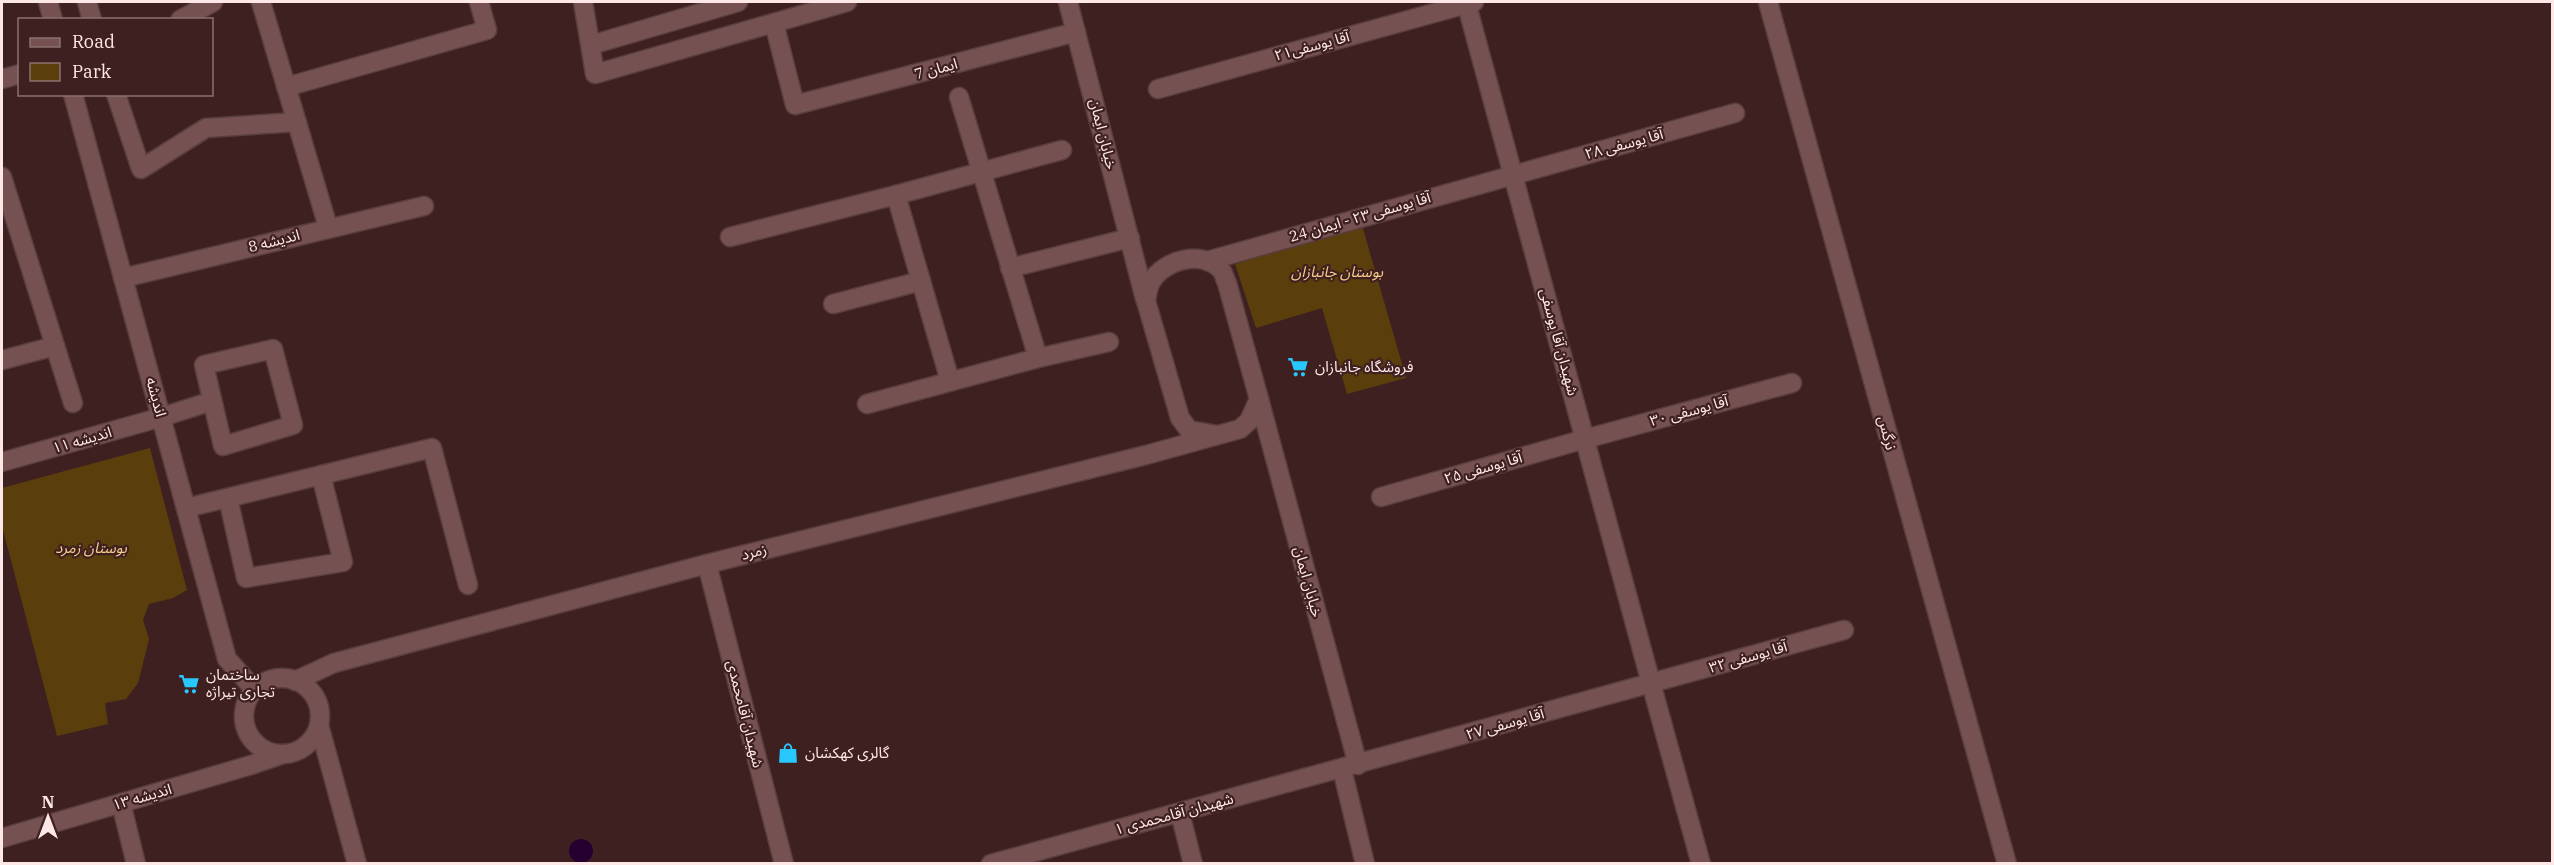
<svg xmlns="http://www.w3.org/2000/svg" width="2554" height="865" font-family="'IBM Plex Serif','Noto Sans Arabic',serif">
<style>
.green{fill:#5a3f0c}
.water{fill:#260030}
.lines{fill:none;stroke-linecap:round;stroke-linejoin:round}
.street-casing{stroke:#593e3f;stroke-width:21}
.secondary-casing{stroke:#593e3f;stroke-width:21}
.street{stroke:#755151;stroke-width:18}
.secondary{stroke:#755151;stroke-width:18}
.labels{text-anchor:middle;stroke-width:4.5;stroke-linejoin:round;paint-order:stroke}
.street-label{font-size:15px;fill:#fee8e7;stroke:#3f2021}
.park-label{font-size:15px;font-style:italic;fill:#f6cd8d;stroke:#3f2021}
.poi-label{font-size:15px;fill:#fee8e7;stroke:#3f2021;text-anchor:start}
</style>
<rect width="100%" height="100%" fill="#3f2021"/>
<g class="green">
<polygon points="1362,225 1406,378 1347,394 1322,308 1256,328 1235,264"/>
<polygon points="150,448 187,590 173,598 149,604 143,620 149,639 138,683 126,699 105,703 108,724 57,736 2,526 2,488"/>
</g>
<circle class="water" cx="581" cy="851" r="12"/>
<g class="lines">
<g class="street-casing">
<g id="street">
<polyline points="87,2 92,20"/>
<polyline points="261,2 328,227"/>
<polyline points="583,2 595,74 847,2"/>
<polyline points="180,20 213,2"/>
<polyline points="774,23 795,105 1076,32"/>
<polyline points="591,45 738,2"/>
<polyline points="2,79 20,74"/>
<polyline points="286,87 487,30 479,2"/>
<polyline points="1158,89 1474,2"/>
<polyline points="116,94 141,169 206,128 297,122"/>
<polyline points="959,97 1038,358"/>
<polyline points="2,177 73,403"/>
<polyline points="730,237 896,195"/>
<polyline points="1207,261 1735,113"/>
<polyline points="1010,268 1130,238"/>
<polyline points="123,278 424,206"/>
<polyline points="833,304 921,281"/>
<polygon points="273,349 293,425 223,446 204,365"/>
<polyline points="2,360 55,346"/>
<polyline points="950,381 896,195 1062,150"/>
<polyline points="1259,399 1358,765"/>
<polyline points="867,404 1038,358 1109,342"/>
<polyline points="162,417 212,401"/>
<polyline points="1381,497 1585,439 1792,383"/>
<polyline points="228,498 246,578 343,562 321,475"/>
<polyline points="186,508 432,448 468,585"/>
<polyline points="1342,769 1365,864"/>
<polyline points="121,803 136,864"/>
<polyline points="1180,813 1193,864"/>
<polyline points="2,838 251,765 283,754"/>
<polyline points="1701,864 1651,683 1844,630"/>
</g>
</g>
<g class="secondary-casing">
<g id="secondary">
<polyline points="48,2 53,20"/>
<polyline points="1068,2 1145,299"/>
<polyline points="1768,2 2007,864"/>
<polyline points="73,94 227,659 255,690"/>
<polyline points="2,462 162,417"/>
<polyline points="707,564 784,864"/>
<circle cx="282" cy="716" r="38"/>
<path d="M295,681l39,-18 373,-99 439,-109 94,-26 9,-8 10,-22 -32,-116c-2,-3 -3,-10 -6,-13 -18,-21 -58,-10 -70,12 -3,5 -4,13 -5,19l34,117 9,12 28,5"/>
<polyline points="319,725 357,864"/>
<polyline points="991,864 1651,683 1466,2"/>
</g>
</g>
<use href="#street" class="street"/>
<use href="#secondary" class="secondary"/>
</g>
<defs>
<g id="supermarket-bare" transform="scale(1.62)"><path d="M-6-5.5h2.5l.6 2H6L4.5 2H-2.5L-4.4-4H-6ZM-1.5 3.2a1.3 1.3 0 1 0 .1 0ZM3 3.2a1.3 1.3 0 1 0 .1 0Z" fill="#28c8ff" stroke="#3f2021" stroke-width="2.5" paint-order="stroke"/></g>
<g id="shop-bare" transform="scale(1.62)"><path d="M-5-2.5h2.3a2.7 3.5 0 0 1 5.4 0H5L5.5 6h-11ZM-1.5-2.5h3a1.5 2.3 0 0 0-3 0Z" fill="#28c8ff" stroke="#3f2021" stroke-width="2.5" paint-order="stroke"/></g>
</defs>
<g fill-rule="evenodd">
<use href="#supermarket-bare" x="1298" y="367"/>
<use href="#supermarket-bare" x="189" y="684"/>
<use href="#shop-bare" x="788" y="753"/>
</g>
<g class="labels">
<g class="street-label">
<text transform="translate(1312 46) rotate(-15)" y="5">آقا یوسفی۲۱</text>
<text transform="translate(936 69) rotate(-15)" y="5">ایمان 7</text>
<text transform="translate(1103 134) rotate(76)" y="5">خیابان ایمان</text>
<text transform="translate(1624 144) rotate(-15)" y="5">آقا یوسفی ۲۸</text>
<text transform="translate(1360 217) rotate(-16)" y="5">آقا یوسفی ۲۳ - ایمان 24</text>
<text transform="translate(274 241) rotate(-14)" y="5">اندیشه 8</text>
<text transform="translate(1559 342) rotate(75)" y="5">شهیدان آقا یوسفی</text>
<text transform="translate(156 397) rotate(75)" y="5">انديشه</text>
<text transform="translate(1689 411) rotate(-15)" y="5">آقا یوسفی ۳۰</text>
<text transform="translate(1887 433) rotate(75)" y="5">نرگس</text>
<text transform="translate(82 440) rotate(-16)" y="5">اندیشه ۱۱</text>
<text transform="translate(1483 468) rotate(-16)" y="5">آقا یوسفی ۲۵</text>
<text transform="translate(754 552) rotate(-14)" y="5">زمرد</text>
<text transform="translate(1308 582) rotate(75)" y="5">خیابان ایمان</text>
<text transform="translate(1748 657) rotate(-16)" y="5">آقا یوسفی ۳۲</text>
<text transform="translate(745 714) rotate(76)" y="5">شهیدان آقامحمدی</text>
<text transform="translate(1505 724) rotate(-16)" y="5">آقا یوسفی ۲۷</text>
<text transform="translate(142 797) rotate(-16)" y="5">اندیشه ۱۳</text>
<text transform="translate(1174 814) rotate(-15)" y="5">شهیدان آقامحمدی ۱</text>
</g>
<g class="park-label">
<text x="1337" y="277">بوستان جانبازان</text>
<text x="91" y="553">بوستان زمرد</text>
</g>
<g class="poi-label">
<text x="1315" y="372">فروشگاه جانبازان</text>
<text x="206" y="680">ساختمان<tspan x="206" dy="17">تجاری تیراژه</tspan></text>
<text x="805" y="758">گالری کهکشان</text>
</g>
</g>
<rect width="2554" height="865" fill="none" stroke="#fee8e7" stroke-width="6"/>
<rect x="18" y="18" width="195" height="78" fill="#3f2021" stroke="#8b7070" stroke-width="1.5"/>
<rect x="30" y="38" width="30" height="9" fill="#755151" stroke="#8b7070" stroke-width="1.5"/>
<text x="72" y="48" font-size="18" fill="#fee8e7">Road</text>
<rect x="30" y="63" width="30" height="18" fill="#5a3f0c" stroke="#8b7070" stroke-width="1.5"/>
<text x="72" y="78" font-size="18" fill="#fee8e7">Park</text>
<g transform="translate(48 817)" stroke="#3f2021" stroke-width="4.5" paint-order="stroke">
<path d="M0-4.5L10 22L0 15L-10 22Z" fill="#fee8e7"/>
<text y="-9" font-size="16" font-weight="bold" text-anchor="middle" fill="#fee8e7">N</text>
</g>
</svg>
